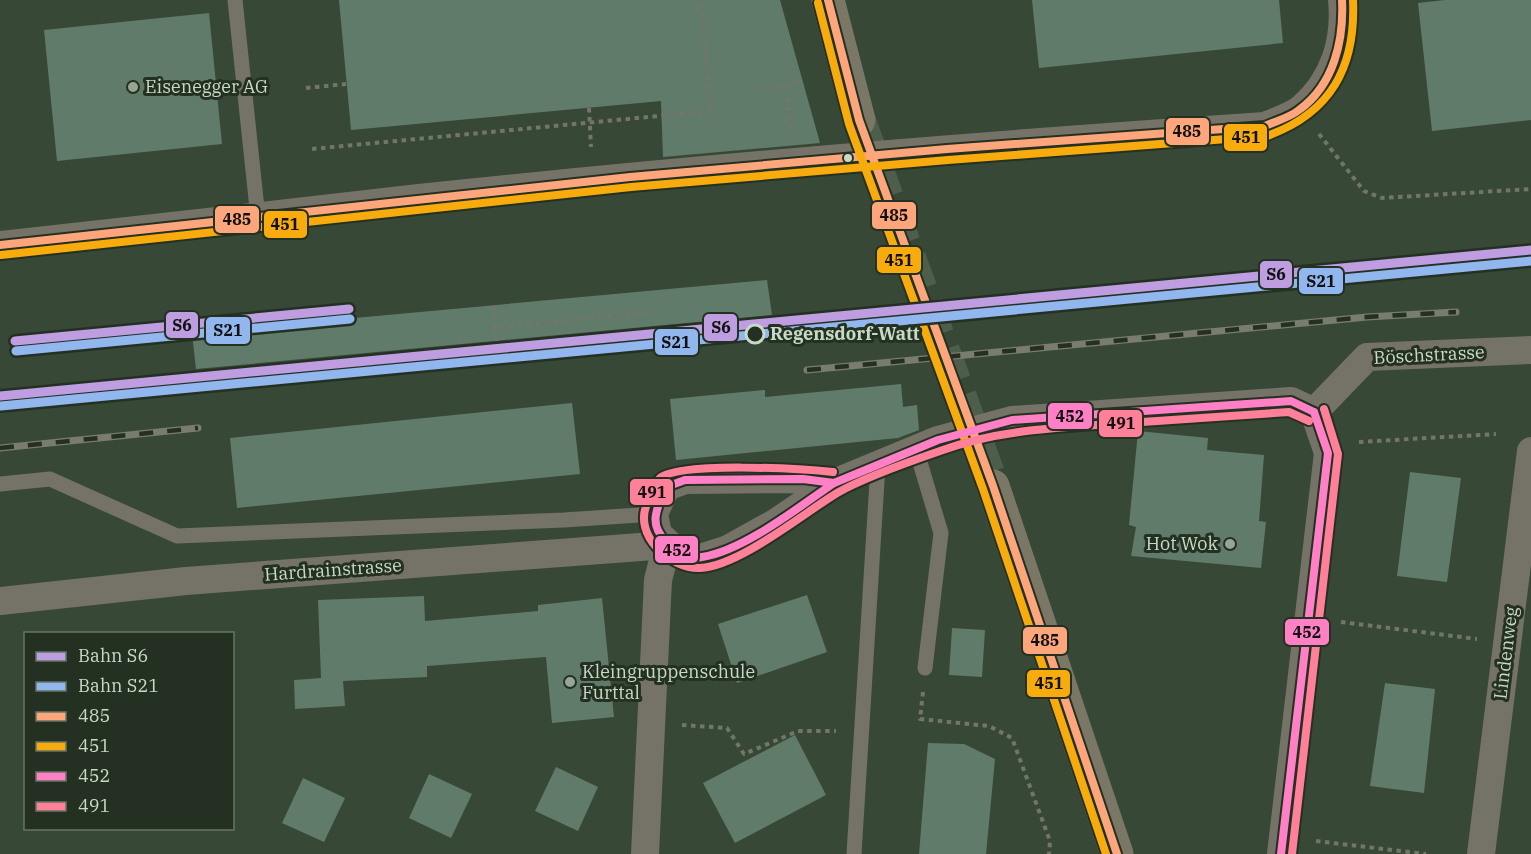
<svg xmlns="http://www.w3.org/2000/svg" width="1531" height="854" font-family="'IBM Plex Serif',serif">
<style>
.building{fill:#607b6a}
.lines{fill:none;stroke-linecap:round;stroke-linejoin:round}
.secondary-tunnel{stroke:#4e5e4c;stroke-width:33;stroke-dasharray:33 16;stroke-linecap:butt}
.path{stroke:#72766a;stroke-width:4;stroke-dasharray:4.5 4.5;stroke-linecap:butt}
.lane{stroke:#757367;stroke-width:15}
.street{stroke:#757367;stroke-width:28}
.secondary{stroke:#7b7767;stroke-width:33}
.rail-casing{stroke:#7a7c71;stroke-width:7}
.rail{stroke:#243122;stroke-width:4.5;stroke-dasharray:14;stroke-linecap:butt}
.bus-1-casing{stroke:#243122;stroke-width:12}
.bus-2-casing{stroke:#243122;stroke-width:12}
.bus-3-casing{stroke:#243122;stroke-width:12}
.bus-4-casing{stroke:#243122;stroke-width:12}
.bus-1{stroke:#fea67b;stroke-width:8}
.bus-2{stroke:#f8ab0d;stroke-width:8}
.bus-3{stroke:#ff80c5;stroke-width:8}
.bus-4{stroke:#ff8098;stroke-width:8}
.rail-1-casing{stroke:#243122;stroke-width:14}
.rail-2-casing{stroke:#243122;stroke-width:14}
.rail-1{stroke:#be9ee1;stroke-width:9}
.rail-2{stroke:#91b7ee;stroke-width:9}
.poi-dot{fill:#96a694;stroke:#243122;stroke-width:2}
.bus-dot{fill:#c8d9c6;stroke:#243122;stroke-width:2}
.stop-dot{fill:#243122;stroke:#c8d9c6;stroke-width:3}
.labels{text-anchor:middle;stroke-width:6;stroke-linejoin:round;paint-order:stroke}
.poi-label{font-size:18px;fill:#c8d9c6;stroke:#243122;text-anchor:start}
.stop-label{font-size:18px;font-weight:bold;fill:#c8d9c6;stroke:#243122;text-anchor:start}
.street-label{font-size:18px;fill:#c8d9c6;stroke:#243122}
.line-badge{stroke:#243122;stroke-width:2}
.pale-badge-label{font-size:16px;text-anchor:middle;font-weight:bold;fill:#111}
</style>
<rect width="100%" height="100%" fill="#384836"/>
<g class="building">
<polygon points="339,0 780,0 820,143 663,157 661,101 351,130"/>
<polygon points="1032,0 1279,0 1283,43 1039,68"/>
<polygon points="1445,0 1531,0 1531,120 1432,131 1418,3"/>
<polygon points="209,13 222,144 57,161 44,30"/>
<polygon points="767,280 772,315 196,369 192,333"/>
<polygon points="901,384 903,407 917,405 919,430 898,438 676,460 670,399 765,390 765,397"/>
<polygon points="572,403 580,474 237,508 230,438"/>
<polygon points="1138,431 1208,438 1207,450 1264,455 1259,521 1266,522 1261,568 1131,556 1136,527 1129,525"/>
<polygon points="1410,472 1461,478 1447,582 1397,576"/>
<polygon points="807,595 827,652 737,683 718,624"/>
<polygon points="424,596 425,621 538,611 538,605 602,598 614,717 552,723 546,657 427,666 427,677 343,681 345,706 295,709 294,680 321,678 318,600"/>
<polygon points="952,628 985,630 982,677 949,675"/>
<polygon points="1385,683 1435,689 1424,793 1370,786"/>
<polygon points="795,735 826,795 735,843 703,783"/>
<polygon points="928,743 964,744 995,759 986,854 919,854"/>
<polygon points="556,767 598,787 578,831 535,811"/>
<polygon points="429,774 472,794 451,838 409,818"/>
<polygon points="303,778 345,798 324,842 282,823"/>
</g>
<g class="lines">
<polyline class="secondary-tunnel" points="859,120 993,486"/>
<g class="path">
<polyline points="306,88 346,84"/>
<polyline points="758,90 791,85 799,77"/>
<polyline points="787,98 791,130"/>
<polyline points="589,108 591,147"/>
<polyline points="1319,134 1364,191 1382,198 1531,189"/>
<polyline points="312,149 711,111 701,0"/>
<polyline points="493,306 495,328 652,312"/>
<polyline points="495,328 497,341"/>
<polyline points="1359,442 1496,434"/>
<polyline points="1341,622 1477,639"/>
<polyline points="923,692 920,719 989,726 1012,738 1050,841 1049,854"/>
<polyline points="682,725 727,728 744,754 798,731 836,731"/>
<polyline points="1316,841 1426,854"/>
</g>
<g class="lane">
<polyline points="235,0 258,218"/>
<polyline points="916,449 941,533 925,668"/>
<polyline points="0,484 50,479 177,536 564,520 654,514"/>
<polyline points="854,854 878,465"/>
</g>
<g class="street">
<path d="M0,245c140,-15 279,-31 419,-47 281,-30 563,-53 846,-72 11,-5 28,-10 37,-18 32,-28 44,-67 40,-108"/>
<polyline points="1314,412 1367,357 1531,350"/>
<polyline points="834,483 803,479 685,480 666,487 654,514 658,534 680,554 700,558 728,549 775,523 834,483 938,440 1012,420 1291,401 1314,412"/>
<polyline points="0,601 186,581 667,545"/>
<polyline points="645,854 658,580 667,545"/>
<polyline points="1281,854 1328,453 1314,412"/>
<polyline points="1481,854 1531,451"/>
</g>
<g class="secondary">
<polyline points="828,0 859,120"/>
<polyline points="993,486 1117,854"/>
</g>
<g class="rail-casing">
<g id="rail">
<polyline points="807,370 1367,317 1456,312"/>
<polyline points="0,448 198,428"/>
</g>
</g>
<use href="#rail" class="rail"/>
<g class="bus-1-casing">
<g id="bus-1">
<polyline points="828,0 859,120 993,486 1117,854"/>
<path d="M0,245l630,-68 317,-28 318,-23c11,-5 24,-8 34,-16 35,-25 45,-70 43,-110"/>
</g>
</g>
<g class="bus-2-casing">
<g id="bus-2">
<polyline points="818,3 849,124 983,489 1106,854"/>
<path d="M1,255l630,-68 317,-27 319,-24c64,-23 89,-69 86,-136"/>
</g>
</g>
<g class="bus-3-casing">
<g id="bus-3">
<path d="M803,479l31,4c-35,24 -91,68 -132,74 -15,3 -26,-7 -36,-16 -19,-17 -8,-35 0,-54l19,-7z"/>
<polyline points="834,483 938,440 1012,420 1291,401 1314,412"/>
<polyline points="1281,854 1328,453 1314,412"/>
</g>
</g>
<g class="bus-4-casing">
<g id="bus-4">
<path d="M833,472c-29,-3 -156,-11 -174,7 -6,6 -9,18 -12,25 -14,31 23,65 53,64 38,-1 104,-55 137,-75 26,-15 74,-32 103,-42 56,-21 114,-23 173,-27 59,-4 117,-8 176,-12l20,9"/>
<polyline points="1292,854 1338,454 1324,409"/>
</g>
</g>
<use href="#bus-1" class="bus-1"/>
<use href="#bus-2" class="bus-2"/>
<use href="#bus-3" class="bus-3"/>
<use href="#bus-4" class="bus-4"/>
<g class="rail-1-casing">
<g id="rail-1">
<polyline points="15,341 349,309"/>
<polyline points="0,396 1531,250"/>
</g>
</g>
<g class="rail-2-casing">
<g id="rail-2">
<polyline points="16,351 350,319"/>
<polyline points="1,406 1531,261"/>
</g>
</g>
<use href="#rail-1" class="rail-1"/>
<use href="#rail-2" class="rail-2"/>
</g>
<g class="poi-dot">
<circle cx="133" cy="87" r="6"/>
<circle cx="1230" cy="544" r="6"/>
<circle cx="570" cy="682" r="6"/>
</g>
<circle class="bus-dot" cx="848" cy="158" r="5"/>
<circle class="stop-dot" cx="755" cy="334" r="9"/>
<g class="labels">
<g class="poi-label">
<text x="145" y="93">Eisenegger AG</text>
<text x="1218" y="550" text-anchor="end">Hot Wok</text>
<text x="582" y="678">Kleingruppenschule<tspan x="582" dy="21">Furttal</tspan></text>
</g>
<g class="stop-label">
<text x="770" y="340">Regensdorf-Watt</text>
</g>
<g class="street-label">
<text transform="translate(1429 355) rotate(-3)" y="6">Böschstrasse</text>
<text transform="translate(333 570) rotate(-4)" y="6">Hardrainstrasse</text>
<text transform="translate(1506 653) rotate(-83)" y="6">Lindenweg</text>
</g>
</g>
<g class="line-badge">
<rect x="1165" y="117" width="45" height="29" rx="6" fill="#fea67b"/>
<rect x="1223" y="123" width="45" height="29" rx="6" fill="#f8ab0d"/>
<rect x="871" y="201" width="46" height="29" rx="6" fill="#fea67b"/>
<rect x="214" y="205" width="46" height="29" rx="6" fill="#fea67b"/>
<rect x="263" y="210" width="45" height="29" rx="6" fill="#f8ab0d"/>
<rect x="876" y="246" width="46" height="28" rx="6" fill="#f8ab0d"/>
<rect x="1259" y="260" width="34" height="29" rx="6" fill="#be9ee1"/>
<rect x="1298" y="267" width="46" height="28" rx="6" fill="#91b7ee"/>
<rect x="165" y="311" width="34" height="28" rx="6" fill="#be9ee1"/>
<rect x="703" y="313" width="35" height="29" rx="6" fill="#be9ee1"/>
<rect x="205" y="316" width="46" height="29" rx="6" fill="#91b7ee"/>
<rect x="654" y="328" width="45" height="28" rx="6" fill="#91b7ee"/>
<rect x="1047" y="402" width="46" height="28" rx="6" fill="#ff80c5"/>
<rect x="1098" y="409" width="45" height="29" rx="6" fill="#ff8098"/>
<rect x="629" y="478" width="45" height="28" rx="6" fill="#ff8098"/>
<rect x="654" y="535" width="45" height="29" rx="6" fill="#ff80c5"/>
<rect x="1284" y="618" width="46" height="28" rx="6" fill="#ff80c5"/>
<rect x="1022" y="626" width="46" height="29" rx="6" fill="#fea67b"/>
<rect x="1026" y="669" width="45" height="29" rx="6" fill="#f8ab0d"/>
</g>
<g class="pale-badge-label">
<text x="1187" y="137">485</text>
<text x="1246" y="143">451</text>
<text x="894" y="221">485</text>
<text x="237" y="225">485</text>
<text x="285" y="230">451</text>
<text x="899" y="266">451</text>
<text x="1276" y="280">S6</text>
<text x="1321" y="287">S21</text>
<text x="182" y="331">S6</text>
<text x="721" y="333">S6</text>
<text x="228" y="336">S21</text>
<text x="676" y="348">S21</text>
<text x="1070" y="422">452</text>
<text x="1121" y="429">491</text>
<text x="652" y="498">491</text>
<text x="677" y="556">452</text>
<text x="1307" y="638">452</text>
<text x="1045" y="646">485</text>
<text x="1049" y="689">451</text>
</g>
<rect x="24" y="632" width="210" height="198" fill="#243122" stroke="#667464" stroke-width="1.5"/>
<rect x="36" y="652" width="30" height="9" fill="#be9ee1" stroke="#667464" stroke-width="1.5"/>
<text x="78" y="662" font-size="18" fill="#c8d9c6">Bahn S6</text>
<rect x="36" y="682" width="30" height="9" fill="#91b7ee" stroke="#667464" stroke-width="1.5"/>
<text x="78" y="692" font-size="18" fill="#c8d9c6">Bahn S21</text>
<rect x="36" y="712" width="30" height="9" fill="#fea67b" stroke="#667464" stroke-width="1.5"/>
<text x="78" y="722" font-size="18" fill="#c8d9c6">485</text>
<rect x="36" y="742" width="30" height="9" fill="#f8ab0d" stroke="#667464" stroke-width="1.5"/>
<text x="78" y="752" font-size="18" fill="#c8d9c6">451</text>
<rect x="36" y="772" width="30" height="9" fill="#ff80c5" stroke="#667464" stroke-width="1.5"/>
<text x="78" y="782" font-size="18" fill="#c8d9c6">452</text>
<rect x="36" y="802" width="30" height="9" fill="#ff8098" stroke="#667464" stroke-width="1.5"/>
<text x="78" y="812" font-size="18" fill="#c8d9c6">491</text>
</svg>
